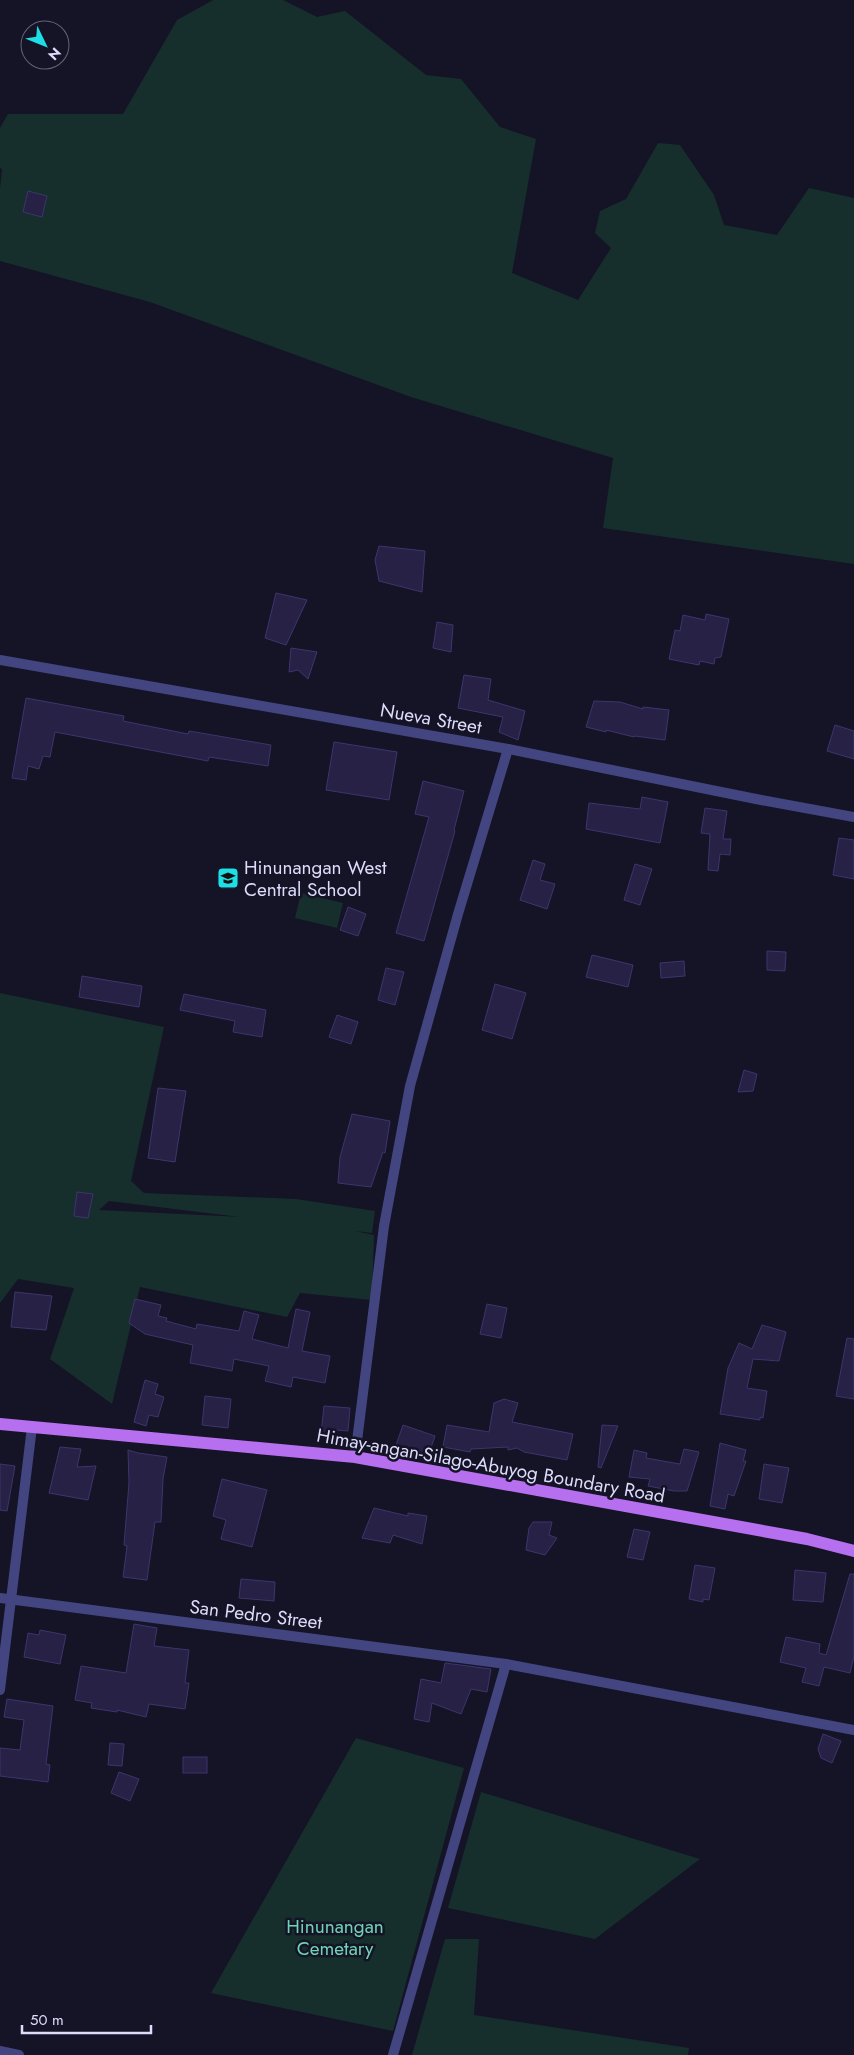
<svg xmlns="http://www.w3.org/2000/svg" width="854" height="2055" font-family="Jost,sans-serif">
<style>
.green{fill:#162f2d;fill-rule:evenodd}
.building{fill:#262145;stroke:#3d356e}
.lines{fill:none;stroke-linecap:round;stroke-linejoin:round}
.minor{stroke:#434580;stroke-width:10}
.primary{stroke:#b66fef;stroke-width:12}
.labels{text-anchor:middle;stroke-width:5;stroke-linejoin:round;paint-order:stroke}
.street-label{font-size:19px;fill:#dddcfb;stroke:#151326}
.poi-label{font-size:19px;fill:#dddcfb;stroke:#151326;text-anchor:start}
.park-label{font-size:19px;fill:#6fd4b4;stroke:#151326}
</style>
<rect width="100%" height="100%" fill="#151326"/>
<g class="green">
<polygon points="213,0 283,0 317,17 345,11 426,75 461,79 500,127 536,139 512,273 578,300 611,248 595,233 600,211 626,199 658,143 680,145 714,195 724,225 777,235 809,188 854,198 854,564 603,528 613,458 411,397 150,302 0,261 0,188 2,170 0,167 0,128 8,114 123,114 177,20"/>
<polygon points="301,893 343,903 337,928 295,918"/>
<path d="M0,993l164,34 -33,154 13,12 152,6 79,12 -3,22 -17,-2 19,4 -2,65 -72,-7 -13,24 -147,-30 -28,117 -62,-45 24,-71 -56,-9 -18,24zM109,1201l131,16h1l-142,-7z"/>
<polygon points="356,1738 464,1768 393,2031 211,1993"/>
<polygon points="481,1792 700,1859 595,1939 448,1908"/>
<polygon points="445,1939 479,1939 474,2015 689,2048 688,2055 412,2055"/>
</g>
<g class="building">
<polygon points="28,191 47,196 42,217 23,212"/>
<polygon points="379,546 425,551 422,592 379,581 375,560"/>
<polygon points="276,593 307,600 286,645 265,638"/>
<polygon points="706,614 729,619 721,657 715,658 714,664 700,661 699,665 669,659 675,630 680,631 683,615 705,620"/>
<polygon points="437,622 453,625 451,652 433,648"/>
<polygon points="291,648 317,652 308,679 298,670 289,672"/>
<polygon points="464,675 491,679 488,700 525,711 518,740 499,732 503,717 458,708"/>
<polygon points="26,698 124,716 123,721 188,734 189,731 271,745 268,766 209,757 208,761 55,732 50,757 43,756 39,769 28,766 26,780 12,778"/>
<polygon points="594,701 620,702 643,709 643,707 669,710 665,740 635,736 634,737 606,730 606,732 586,727"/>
<polygon points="835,725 854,731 854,759 827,751"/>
<polygon points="334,742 397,752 389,800 326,790"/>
<polygon points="423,781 464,791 454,830 455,831 424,941 396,933 429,817 415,814"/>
<polygon points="642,797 668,802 660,843 586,829 589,803 640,809"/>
<polygon points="705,808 727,811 723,839 731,839 730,855 720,854 718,871 708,870 710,834 701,833"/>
<polygon points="839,838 854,840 854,879 833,875"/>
<polygon points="533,860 545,864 540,880 555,884 547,909 520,900"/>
<polygon points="635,864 652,869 640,905 624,900"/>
<polygon points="348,907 366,914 358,936 340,930"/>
<polygon points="767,951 786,952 785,971 767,970"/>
<polygon points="592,955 633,965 628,987 586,977"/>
<polygon points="684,961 685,976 661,978 660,963"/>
<polygon points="386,968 404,972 395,1005 378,1000"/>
<polygon points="82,976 142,986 139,1007 79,997"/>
<polygon points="495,984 526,993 512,1039 482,1030"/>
<polygon points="184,994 266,1010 262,1037 233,1032 235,1021 180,1010"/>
<polygon points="337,1015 358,1022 351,1044 329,1037"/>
<polygon points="744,1070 757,1074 753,1091 738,1092"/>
<polygon points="158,1088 186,1091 175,1162 148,1158"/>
<polygon points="352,1114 390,1121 385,1153 383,1152 371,1187 338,1183 340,1157"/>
<polygon points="77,1192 93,1194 88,1218 74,1216"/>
<polygon points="15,1292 52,1296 46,1330 11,1327"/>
<polygon points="135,1299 161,1305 158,1316 167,1318 166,1321 196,1329 197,1324 239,1331 244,1311 259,1315 252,1339 288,1348 296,1309 310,1312 302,1351 330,1356 325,1383 293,1377 291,1387 265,1381 269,1366 234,1359 232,1371 190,1363 193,1345 145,1334 129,1323"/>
<polygon points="487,1304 507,1308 501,1338 480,1334"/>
<polygon points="762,1325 786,1332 779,1361 753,1359 747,1388 767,1391 763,1418 760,1417 760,1420 720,1414 728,1368 739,1343 752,1349"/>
<polygon points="847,1338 854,1339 854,1399 836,1396"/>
<polygon points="145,1380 158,1384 155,1394 164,1397 158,1417 149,1415 146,1426 134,1422"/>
<polygon points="205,1396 231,1399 228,1428 202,1425"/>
<polygon points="504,1399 518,1403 512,1422 573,1434 567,1460 524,1452 517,1448 508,1450 508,1447 471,1449 470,1452 443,1447 447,1425 489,1432 494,1403"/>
<polygon points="324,1406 350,1408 348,1431 336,1430 335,1434 321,1433"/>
<polygon points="403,1425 435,1436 427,1459 395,1448"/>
<polygon points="602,1425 618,1426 601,1468 598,1467"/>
<polygon points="720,1443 746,1450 743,1461 746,1461 734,1496 728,1494 725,1509 710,1506"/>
<polygon points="60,1447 81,1449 77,1467 96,1466 88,1500 49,1493"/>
<polygon points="684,1449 699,1452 687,1491 674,1491 648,1486 650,1479 629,1477 634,1450 647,1453 646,1458 680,1464"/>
<polygon points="128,1450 138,1453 167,1457 163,1479 161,1522 155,1522 147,1580 123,1577 127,1546 124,1545 129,1483"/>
<polygon points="0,1464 15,1466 7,1511 0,1510"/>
<polygon points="764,1464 789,1468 782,1503 759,1499"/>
<polygon points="222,1479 267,1490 252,1547 221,1539 226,1520 213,1516"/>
<polygon points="374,1508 408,1516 408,1513 427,1516 422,1544 393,1535 390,1543 362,1538"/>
<polygon points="533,1522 552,1522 549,1535 557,1538 545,1555 526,1550 529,1528"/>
<polygon points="634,1529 650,1532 643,1560 627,1557"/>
<polygon points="695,1565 715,1568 709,1600 703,1599 703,1602 689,1599"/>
<polygon points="795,1570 826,1573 823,1602 793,1600"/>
<polygon points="850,1574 854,1574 854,1656 850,1673 824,1667 819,1686 802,1682 806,1668 780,1662 786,1637 820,1644 819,1653 826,1655"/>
<polygon points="241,1579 275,1582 274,1601 239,1598"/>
<polygon points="134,1624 157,1628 154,1646 189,1650 185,1683 189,1683 185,1709 149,1704 146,1717 117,1710 117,1712 91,1708 92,1703 75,1700 81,1666 126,1673"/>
<polygon points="40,1630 66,1635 60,1664 24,1657 28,1633 39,1635"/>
<polygon points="445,1663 491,1669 487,1692 471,1689 461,1714 432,1703 429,1722 414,1719 421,1679 441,1683"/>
<polygon points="7,1699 53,1706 46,1764 50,1765 48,1782 0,1776 0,1748 20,1750 24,1720 4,1717"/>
<polygon points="823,1734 841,1741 832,1763 821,1758 818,1749"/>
<polygon points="110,1743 124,1744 122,1766 108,1765"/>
<rect x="183" y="1757" width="24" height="16"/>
<polygon points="119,1772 139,1779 130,1801 111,1793"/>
</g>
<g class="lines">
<g class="minor">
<polyline points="0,660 508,749 761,800 854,817"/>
<polyline points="355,1457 384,1226 410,1086 458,914 508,749"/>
<polyline points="0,1598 506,1664 854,1730"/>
<polyline points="0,1690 32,1427"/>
<polyline points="0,2051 19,2055"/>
<polyline points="393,2055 506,1664"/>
</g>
<polyline class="primary" points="0,1424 355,1457 807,1539 854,1551"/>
</g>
<defs>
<g id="school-square" transform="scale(1.125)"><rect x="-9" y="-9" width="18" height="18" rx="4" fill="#1ddfe5" stroke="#151326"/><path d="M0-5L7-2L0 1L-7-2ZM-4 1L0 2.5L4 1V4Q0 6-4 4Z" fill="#111"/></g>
</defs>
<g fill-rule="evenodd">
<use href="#school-square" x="228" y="878"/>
</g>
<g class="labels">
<g class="street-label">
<text transform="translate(431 718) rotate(10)" y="7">Nueva Street</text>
<text transform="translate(491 1465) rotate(10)" y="7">Himay-angan-Silago-Abuyog Boundary Road</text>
<text transform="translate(256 1614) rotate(7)" y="7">San Pedro Street</text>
</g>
<g class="poi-label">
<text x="244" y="874">Hinunangan West<tspan x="244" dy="22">Central School</tspan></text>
</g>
<g class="park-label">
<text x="335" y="1933">Hinunangan<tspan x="335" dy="22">Cemetary</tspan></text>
</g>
</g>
<g transform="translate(45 45) rotate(133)"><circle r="24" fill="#151326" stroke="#65637b"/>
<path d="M0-4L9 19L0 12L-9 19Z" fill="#1ddfe5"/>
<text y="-8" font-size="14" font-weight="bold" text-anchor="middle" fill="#dddcfb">N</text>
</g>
<path d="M22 2025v8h129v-8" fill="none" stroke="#dddcfb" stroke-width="2.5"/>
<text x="30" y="2025" font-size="15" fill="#dddcfb" stroke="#151326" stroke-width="4" paint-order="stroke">50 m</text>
</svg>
